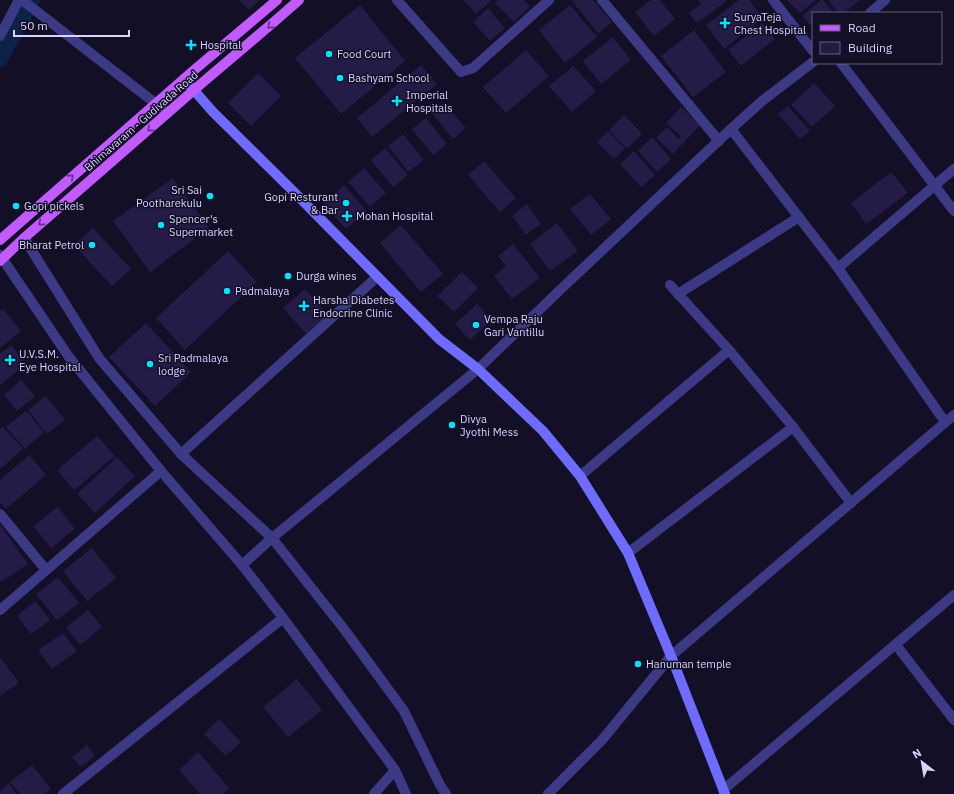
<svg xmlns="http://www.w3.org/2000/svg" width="954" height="794" font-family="'IBM Plex Sans',sans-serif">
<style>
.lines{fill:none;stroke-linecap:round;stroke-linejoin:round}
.canal{stroke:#0c2248;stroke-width:16}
.building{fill:#241b47}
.street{stroke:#3d3a85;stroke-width:10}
.secondary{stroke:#6f6bff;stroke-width:10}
.primary{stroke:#c25bff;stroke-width:10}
.oneway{stroke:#623188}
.poi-dot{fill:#00e5ff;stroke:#130f26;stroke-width:1.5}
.labels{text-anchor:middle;stroke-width:3;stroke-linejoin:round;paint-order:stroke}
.poi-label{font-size:11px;fill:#d9d4ff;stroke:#130f26;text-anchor:start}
.street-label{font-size:11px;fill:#d9d4ff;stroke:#130f26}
</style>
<rect width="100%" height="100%" fill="#130f26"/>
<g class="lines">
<polyline class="canal" points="0,59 32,0"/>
</g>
<g class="building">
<polygon points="239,0 260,0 249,10"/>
<polygon points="463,0 492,0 476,14"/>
<polygon points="498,0 524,0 530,6 514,22 495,3"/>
<polygon points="573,0 593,0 612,22 598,33 572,1"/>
<polygon points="651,0 660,0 675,19 654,36 635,12"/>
<polygon points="698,0 728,0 697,23 689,13 701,4"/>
<polygon points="739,0 749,0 763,18 724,49 706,25"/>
<polygon points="787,0 816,0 800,13"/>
<polygon points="821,0 823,0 834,13 813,13 813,28 802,16"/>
<polygon points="828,0 860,0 844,13 838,13"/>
<polygon points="360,5 405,61 341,114 295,58"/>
<polygon points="570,5 597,37 565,63 539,30"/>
<polygon points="488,8 505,28 490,41 473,22"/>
<polygon points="762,23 775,39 741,66 728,50"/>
<polygon points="694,30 726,72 693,97 661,56"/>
<polygon points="613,37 631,60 601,84 583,61"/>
<polygon points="526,50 549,76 506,113 483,87"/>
<polygon points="421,65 437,84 372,137 357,118"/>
<polygon points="573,66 596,91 572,112 549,86"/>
<polygon points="258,73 281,96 251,126 228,103"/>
<polygon points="814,83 835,106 812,127 791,105"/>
<polygon points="444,103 466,128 453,139 432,113"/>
<polygon points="788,106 810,131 800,139 778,114"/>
<polygon points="681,107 700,125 673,154 656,138 667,127 679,139 681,136 666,123"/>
<polygon points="624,115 642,134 627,149 609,130"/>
<polygon points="426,118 447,144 433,155 412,129"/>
<polygon points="608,131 625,149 614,159 597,142"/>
<polygon points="403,134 424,160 408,172 388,146"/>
<polygon points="652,137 671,159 657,172 638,151"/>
<polygon points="385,148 408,175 393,187 371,160"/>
<polygon points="634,151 655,175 641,187 620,164"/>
<polygon points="484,161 516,198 500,212 468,175"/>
<polygon points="364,168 386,193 370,207 348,182"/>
<polygon points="891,172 908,193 866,224 851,203"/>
<polygon points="173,178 209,228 150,272 113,221"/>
<polygon points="344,185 367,211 346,229 323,204"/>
<polygon points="590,194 611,219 591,235 570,209"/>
<polygon points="527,204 541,224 526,235 512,216"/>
<polygon points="557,223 578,251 550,271 530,244"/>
<polygon points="401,225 443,274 421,292 380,243"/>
<polygon points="93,228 131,269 112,286 74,245"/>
<polygon points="513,244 540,278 512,299 494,276 506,266 498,256"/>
<polygon points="228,251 257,282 185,350 156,318"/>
<polygon points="462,272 478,288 454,312 437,296"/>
<polygon points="305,289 328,315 306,334 283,308"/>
<polygon points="477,304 492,320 470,340 455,324"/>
<polygon points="3,309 21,331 0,348 0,311"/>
<polygon points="146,323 191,372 155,406 109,357"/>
<polygon points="11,345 26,364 0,385 0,354"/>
<polygon points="21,380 35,396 17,411 4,395"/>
<polygon points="46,396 65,420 47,434 28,410"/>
<polygon points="26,411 44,432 25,449 6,427"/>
<polygon points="3,427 23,449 0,469 0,429"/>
<polygon points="97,436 115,456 74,490 57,470"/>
<polygon points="29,455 46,475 6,509 0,502 0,480"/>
<polygon points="117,457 135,476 95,513 77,494"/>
<polygon points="58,507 75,529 51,548 33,526"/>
<polygon points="0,524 28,564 1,582 0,580"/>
<polygon points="92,548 116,578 87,601 63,571"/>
<polygon points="58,577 79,603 57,620 36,594"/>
<polygon points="35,601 50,620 31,634 17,616"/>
<polygon points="88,610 102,627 80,645 66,627"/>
<polygon points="63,633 77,651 52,669 38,650"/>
<polygon points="0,657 19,683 0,696"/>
<polygon points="297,679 322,710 288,737 263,707"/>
<polygon points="219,719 241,742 226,756 204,734"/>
<polygon points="87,745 95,756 81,767 72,757"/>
<polygon points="198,752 229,788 223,794 200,794 179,770"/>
<polygon points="32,765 51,789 44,794 20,794 10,782"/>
<polygon points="9,783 16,794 0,794 0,791"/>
</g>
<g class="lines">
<g class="street">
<polyline points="22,0 168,113"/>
<polyline points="397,0 461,72 473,68 549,0"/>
<polyline points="602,0 719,141"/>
<polyline points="773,0 813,51"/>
<polyline points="870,13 885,0"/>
<polyline points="0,36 19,0"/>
<polyline points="841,63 954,211"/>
<polyline points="731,129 838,268 945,422"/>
<polyline points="24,238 99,358 181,454 272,538 344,629 404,711 440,785 446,794"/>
<polyline points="0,255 69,357 161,471 242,565 283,618 395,770 406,794"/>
<polyline points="838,268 954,169"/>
<polyline points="670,285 729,350 793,427 851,503"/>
<polyline points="678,294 799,217"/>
<polyline points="181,454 377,277"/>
<polyline points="580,476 729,350"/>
<polyline points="0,514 46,570"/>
<polyline points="628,553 793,427"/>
<polyline points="242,565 272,538 478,369 561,289 731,129 762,101 813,62"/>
<polyline points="0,610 161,471"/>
<polyline points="896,645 954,720"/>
<polyline points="723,790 954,595"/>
<polyline points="63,794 283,618"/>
<polyline points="374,794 395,770"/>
<polyline points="548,794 602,740 671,656 954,415"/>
</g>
<polyline class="secondary" points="184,79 213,112 290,188 439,339 478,369 543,431 580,476 628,553 671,656 725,794"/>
<g class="primary">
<polyline points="0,240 193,71 277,0"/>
<polyline points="0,261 24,238 202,83 275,21 299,0"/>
</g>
</g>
<defs><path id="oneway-chevron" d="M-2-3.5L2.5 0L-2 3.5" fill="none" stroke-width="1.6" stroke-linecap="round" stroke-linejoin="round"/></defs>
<g class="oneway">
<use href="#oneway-chevron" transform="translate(270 26) rotate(140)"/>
<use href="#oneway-chevron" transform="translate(150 129) rotate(139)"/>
<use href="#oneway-chevron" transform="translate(71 177) rotate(-41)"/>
<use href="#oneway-chevron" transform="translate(41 223) rotate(139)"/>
</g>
<g class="poi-dot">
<path d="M723 17h4v4h4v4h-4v4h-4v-4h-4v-4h4z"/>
<path d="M189 39h4v4h4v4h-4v4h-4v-4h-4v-4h4z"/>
<circle cx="329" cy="54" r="4"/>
<circle cx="340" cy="78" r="4"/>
<path d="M395 95h4v4h4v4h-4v4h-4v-4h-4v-4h4z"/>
<circle cx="210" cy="196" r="4"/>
<circle cx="346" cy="203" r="4"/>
<circle cx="16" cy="206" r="4"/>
<path d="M345 210h4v4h4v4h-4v4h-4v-4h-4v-4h4z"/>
<circle cx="161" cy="225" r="4"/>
<circle cx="92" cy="245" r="4"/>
<circle cx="288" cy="276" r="4"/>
<circle cx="227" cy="291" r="4"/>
<path d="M302 300h4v4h4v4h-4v4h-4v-4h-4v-4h4z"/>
<circle cx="476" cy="325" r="4"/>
<path d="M8 354h4v4h4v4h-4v4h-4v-4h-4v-4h4z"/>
<circle cx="150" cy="364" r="4"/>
<circle cx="452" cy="425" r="4"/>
<circle cx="638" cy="664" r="4"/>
</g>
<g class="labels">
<g class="poi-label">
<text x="734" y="21">SuryaTeja<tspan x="734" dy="13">Chest Hospital</tspan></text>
<text x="200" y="49">Hospital</text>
<text x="337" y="58">Food Court</text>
<text x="348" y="82">Bashyam School</text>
<text x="406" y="99">Imperial<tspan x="406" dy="13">Hospitals</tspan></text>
<text x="202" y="194" text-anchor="end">Sri Sai<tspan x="202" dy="13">Pootharekulu</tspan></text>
<text x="338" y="201" text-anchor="end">Gopi Resturant<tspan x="338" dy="13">&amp; Bar</tspan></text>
<text x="24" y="210">Gopi pickels</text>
<text x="356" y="220">Mohan Hospital</text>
<text x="169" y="223">Spencer's<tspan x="169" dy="13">Supermarket</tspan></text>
<text x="84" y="249" text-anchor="end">Bharat Petrol</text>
<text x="296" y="280">Durga wines</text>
<text x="235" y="295">Padmalaya</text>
<text x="313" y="304">Harsha Diabetes<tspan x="313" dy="13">Endocrine Clinic</tspan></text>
<text x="484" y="323">Vempa Raju<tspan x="484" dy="13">Gari Vantillu</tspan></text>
<text x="19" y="358">U.V.S.M.<tspan x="19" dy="13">Eye Hospital</tspan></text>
<text x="158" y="362">Sri Padmalaya<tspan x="158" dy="13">lodge</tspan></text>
<text x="460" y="423">Divya<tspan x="460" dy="13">Jyothi Mess</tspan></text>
<text x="646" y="668">Hanuman temple</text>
</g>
<g class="street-label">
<text transform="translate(141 121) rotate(-41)" y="4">Bhimavaram - Gudivada Road</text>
</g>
</g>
<rect x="812" y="12" width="130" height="52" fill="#130f26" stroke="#625e7d"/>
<rect x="820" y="25" width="20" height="6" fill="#c25bff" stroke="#625e7d"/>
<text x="848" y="32" font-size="12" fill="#d9d4ff">Road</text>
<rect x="820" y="42" width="20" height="12" fill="#241b47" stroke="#625e7d"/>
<text x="848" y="52" font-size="12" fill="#d9d4ff">Building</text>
<g transform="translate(922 762) rotate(329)" stroke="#130f26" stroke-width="3" paint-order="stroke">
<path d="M0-3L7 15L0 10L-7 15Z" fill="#d9d4ff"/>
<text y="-6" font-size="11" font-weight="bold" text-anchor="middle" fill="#d9d4ff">N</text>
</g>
<path d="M14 30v6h115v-6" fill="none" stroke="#d9d4ff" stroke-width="2"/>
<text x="20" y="30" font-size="12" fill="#d9d4ff" stroke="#130f26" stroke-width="3" paint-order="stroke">50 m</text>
</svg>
